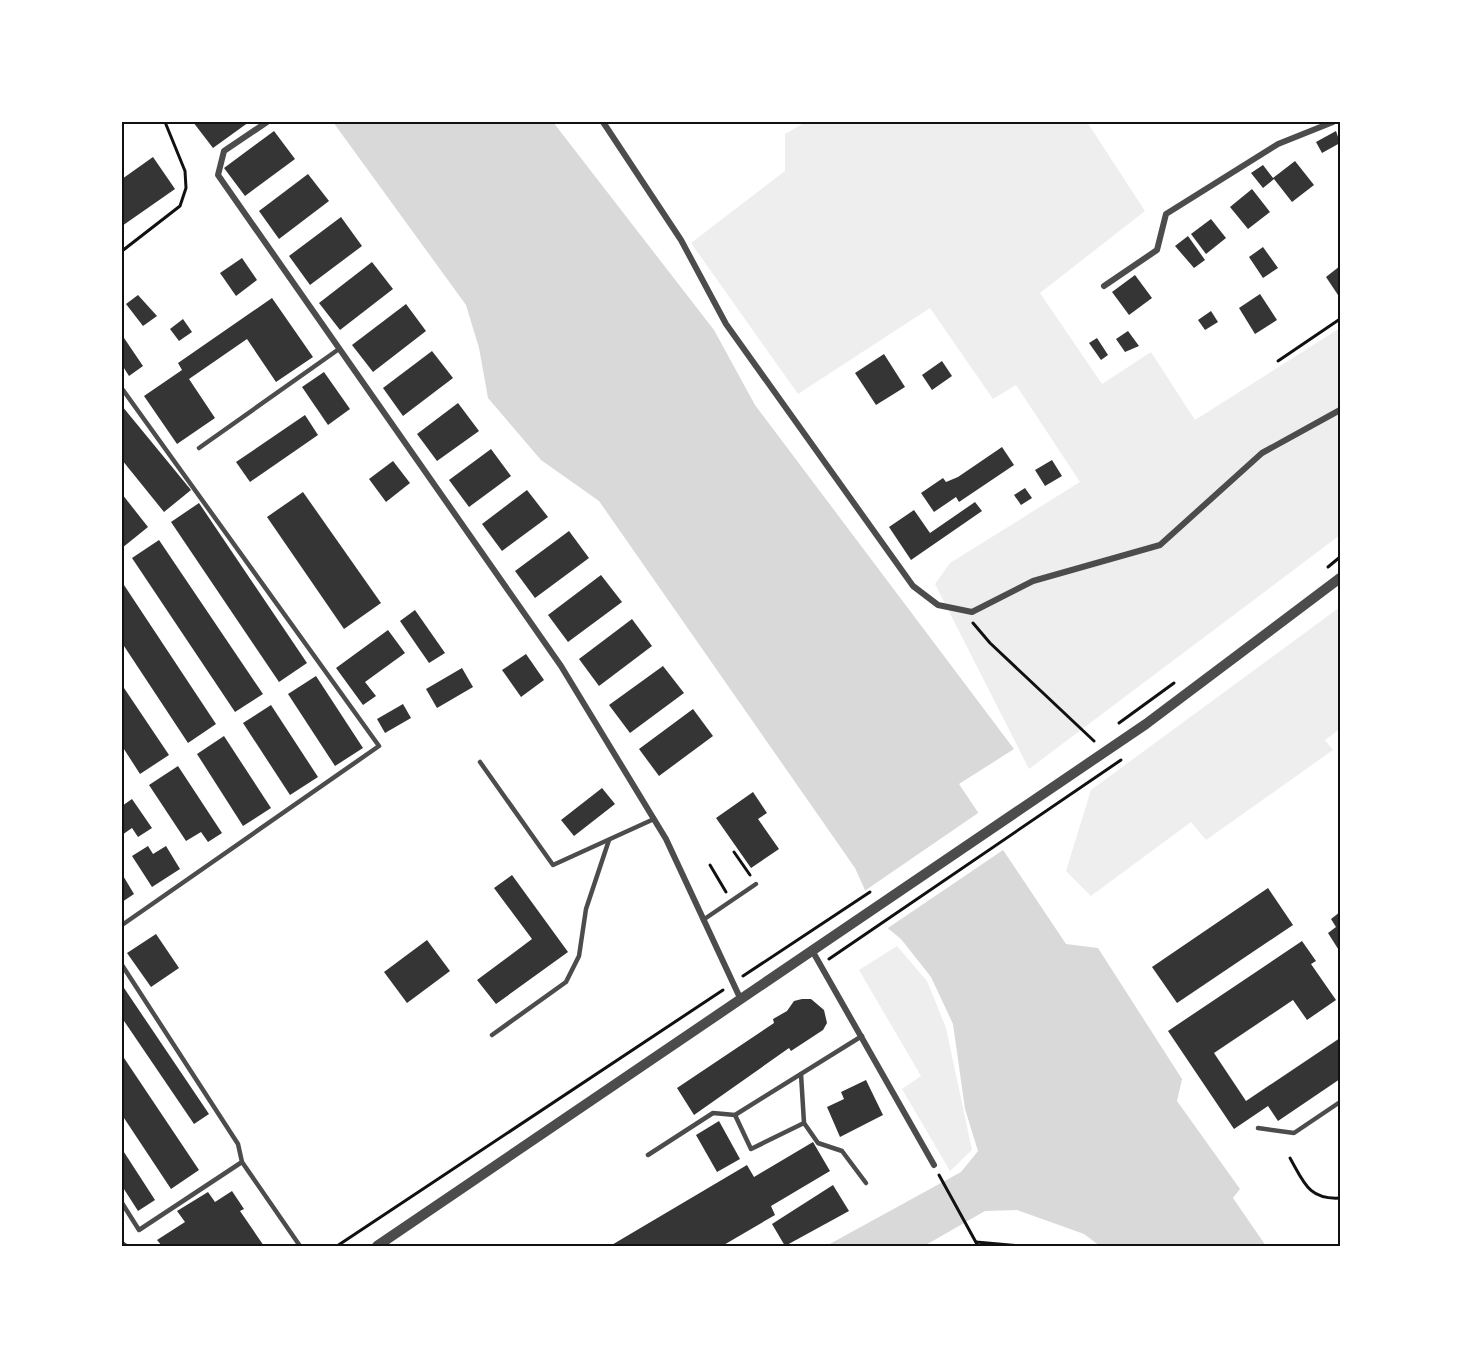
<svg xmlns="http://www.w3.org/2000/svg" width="1462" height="1368" font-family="Cabin,sans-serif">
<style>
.green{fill:#eee}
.water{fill:#d9d9d9}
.pier{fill:#fff}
.building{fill:#353535}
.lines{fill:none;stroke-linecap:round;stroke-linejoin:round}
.path{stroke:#111;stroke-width:3}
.service{stroke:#4c4c4c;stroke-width:4.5}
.minor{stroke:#4c4c4c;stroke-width:6}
.tertiary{stroke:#4c4c4c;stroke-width:10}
.neatline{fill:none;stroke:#111;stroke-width:2}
</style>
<rect width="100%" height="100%" fill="#fff"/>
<g class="green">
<polygon points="806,122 1087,122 1145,211 1040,293 1102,384 1151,352 1195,420 1340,328 1340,535 1029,769 935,584 950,563 1080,482 1016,385 993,399 930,308 798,394 691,243 785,171 785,134"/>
<polygon points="1340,607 1340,729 1325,740 1333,750 1206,840 1191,822 1091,896 1066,871 1091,790"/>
<polygon points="897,946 927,981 946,1028 972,1150 950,1171 902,1089 921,1076 859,970"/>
</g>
<polygon class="water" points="333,122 553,122 714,330 755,405 1014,749 959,784 1066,944 1098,948 1182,1079 1177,1101 1240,1189 1233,1198 1266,1246 1100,1246 1084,1234 1017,1210 985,1211 924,1246 826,1246 961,1172 978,1151 965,1109 953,1024 931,977 901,939 879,921 855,868 599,501 541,460 488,398 479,348 466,305"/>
<polygon class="pier" points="981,811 1006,848 885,930 877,923 863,892"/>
<g class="building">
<polygon points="193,122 249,122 213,148"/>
<polygon points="274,131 295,159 245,196 224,168"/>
<polygon points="1336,131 1340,143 1322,153 1316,142"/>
<polygon points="153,157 175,189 122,226 122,179"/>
<polygon points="1295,161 1314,185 1292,202 1274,179 1263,188 1251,173 1263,165 1273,178"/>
<polygon points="308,174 329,201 279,239 259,211"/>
<polygon points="1252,189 1270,212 1248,229 1230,207"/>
<polygon points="341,217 362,246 310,285 289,256"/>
<polygon points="1211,219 1226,238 1206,254 1191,234"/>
<polygon points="1188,236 1205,260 1194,268 1175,246"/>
<polygon points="1263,247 1278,268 1263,278 1249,257"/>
<polygon points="242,258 257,280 236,296 220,273"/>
<polygon points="372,262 393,289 340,330 319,303"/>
<polygon points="1340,266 1340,298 1326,277"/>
<polygon points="1135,275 1152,298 1129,315 1112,292"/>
<polygon points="1260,294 1277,320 1255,334 1239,308"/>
<polygon points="138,295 157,316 143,326 126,304"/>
<polygon points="272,298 313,357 276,382 247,339 189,379 215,418 177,444 144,396 182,370 178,363"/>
<polygon points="406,304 426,331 373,372 352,345"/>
<polygon points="1211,311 1218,322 1205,330 1198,320"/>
<polygon points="183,319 192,332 179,341 170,329"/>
<polygon points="1128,331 1139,346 1125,352 1116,339"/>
<polygon points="122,335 143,366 129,376 122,365"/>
<polygon points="1097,338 1108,355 1101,360 1089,343"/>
<polygon points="432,351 453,378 403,416 383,388"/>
<polygon points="884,354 905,387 876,405 855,373"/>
<polygon points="942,361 952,376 932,390 922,375"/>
<polygon points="324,372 350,409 328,425 302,387"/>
<polygon points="458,403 479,431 437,461 417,434"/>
<polygon points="122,406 191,490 164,512 122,460"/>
<polygon points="305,415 318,435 250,482 236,462"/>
<polygon points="1002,447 1014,465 959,502 956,497 934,512 921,493 943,478 946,482 958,477"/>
<polygon points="491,449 511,476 469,507 449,480"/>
<polygon points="1052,460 1062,476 1045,486 1035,470"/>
<polygon points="393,461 410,483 386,502 369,479"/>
<polygon points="1025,488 1032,498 1021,505 1014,495"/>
<polygon points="527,490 548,517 502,551 482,524"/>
<polygon points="303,492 381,603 344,629 267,517"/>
<polygon points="122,494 148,527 122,548"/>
<polygon points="975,502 982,511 911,560 889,527 914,510 930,533"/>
<polygon points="199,503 307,663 279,682 171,522"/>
<polygon points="569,531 589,558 535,598 515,571"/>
<polygon points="159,540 263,694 235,712 132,558"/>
<polygon points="601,575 622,602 568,642 548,615"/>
<polygon points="122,582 216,724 188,743 122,643"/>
<polygon points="415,610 445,653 429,663 400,621"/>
<polygon points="632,619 652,646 599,686 579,659"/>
<polygon points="388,630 405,653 365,682 376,696 363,705 336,668"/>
<polygon points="526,654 544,680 521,697 502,670"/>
<polygon points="663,666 684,693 630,733 609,705"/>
<polygon points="462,668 473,687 437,708 426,689"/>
<polygon points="316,676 363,748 335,766 288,694"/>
<polygon points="122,685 169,755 140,774 122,746"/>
<polygon points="403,704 411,718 385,733 377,719"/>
<polygon points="271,705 318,777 290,795 243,723"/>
<polygon points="693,709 713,736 659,776 639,749"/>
<polygon points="224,736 271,808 243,826 197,754"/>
<polygon points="178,766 222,833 208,842 201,832 186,841 149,785"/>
<polygon points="602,788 615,804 574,836 561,820"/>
<polygon points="753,792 767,813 758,819 779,849 751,868 716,818"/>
<polygon points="132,799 152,828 138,837 132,828 122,835 122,806"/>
<polygon points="148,846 153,854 166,846 180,869 152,887 132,856"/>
<polygon points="122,874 134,894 122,902"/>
<polygon points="512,875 568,952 496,1004 477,980 532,939 494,888"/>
<polygon points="1268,888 1293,925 1177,1003 1152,967"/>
<polygon points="1340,912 1340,952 1328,933 1336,927 1331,919"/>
<polygon points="156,934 179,968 151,987 127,953"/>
<polygon points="427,940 450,971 407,1003 384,972"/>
<polygon points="1302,941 1316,961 1311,964 1336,1000 1307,1020 1293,1000 1214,1053 1246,1101 1340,1038 1340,1079 1278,1121 1268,1106 1234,1129 1168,1031"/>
<polygon points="122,985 209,1114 194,1124 122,1018"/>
<polygon points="802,999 811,999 824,1010 827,1023 823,1030 791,1051 789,1048 694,1115 677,1088 774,1023 773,1019 787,1011 794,1001"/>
<polygon points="122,1055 199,1170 171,1189 122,1115"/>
<polygon points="866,1080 883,1115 840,1137 827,1107 844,1099 841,1092"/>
<polygon points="719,1121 740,1159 717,1172 696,1135"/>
<polygon points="813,1142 830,1171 771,1206 775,1215 722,1246 610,1246 747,1165 754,1177"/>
<polygon points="122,1149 155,1200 138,1211 122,1186"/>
<polygon points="833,1185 849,1211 785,1246 772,1224"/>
<polygon points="232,1191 244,1209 240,1211 264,1246 162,1246 157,1240 185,1222 177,1211 208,1192 215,1202"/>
</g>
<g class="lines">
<g class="path">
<polyline points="122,251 180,206 186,188 185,171 165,122"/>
<polyline points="1278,361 1340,319"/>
<polyline points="1328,567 1340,557"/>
<polyline points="973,623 990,643 1094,741"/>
<polyline points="1119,723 1174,683"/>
<polyline points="734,852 750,875"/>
<polyline points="710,865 726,892"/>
<polyline points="829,959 1121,760"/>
<polyline points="743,976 870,892"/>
<path d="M1290,1158c14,25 19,42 50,40"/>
<polyline points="939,1175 978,1246"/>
<polyline points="976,1242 1021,1246"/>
<polyline points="337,1246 723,990"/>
</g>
<g class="service">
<polyline points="122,391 123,390 379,746 122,925"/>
<polyline points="199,448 339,349"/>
<polyline points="480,762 553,865 654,819"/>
<polyline points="703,920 756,884"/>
<polyline points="122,965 238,1144 242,1162 300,1246"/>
<polyline points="492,1035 566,982 579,956 586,909 609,840"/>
<polyline points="801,1074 804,1123 818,1143 842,1151 866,1183"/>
<polyline points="735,1115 751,1149 804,1123"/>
<polyline points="1258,1128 1294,1133 1340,1102"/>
<polyline points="648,1155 713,1113 735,1115 862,1036"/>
<polyline points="122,1203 139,1230 242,1162"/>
<polyline points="122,1243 126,1246"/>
</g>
<g class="minor">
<polyline points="267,122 224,151 218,175 561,666 666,839 741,1000"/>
<polyline points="603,122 681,240 726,324 913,586 938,605 972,612 1033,581 1160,545 1262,453 1340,410"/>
<polyline points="1104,286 1157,250 1166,214 1278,144 1333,122"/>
<polyline points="813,952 934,1165"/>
</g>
<polyline class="tertiary" points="377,1246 1146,724 1340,578"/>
</g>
<rect width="1462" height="1368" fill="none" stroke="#ffffff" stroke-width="246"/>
<rect x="123" y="123" width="1216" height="1122" class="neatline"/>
</svg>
